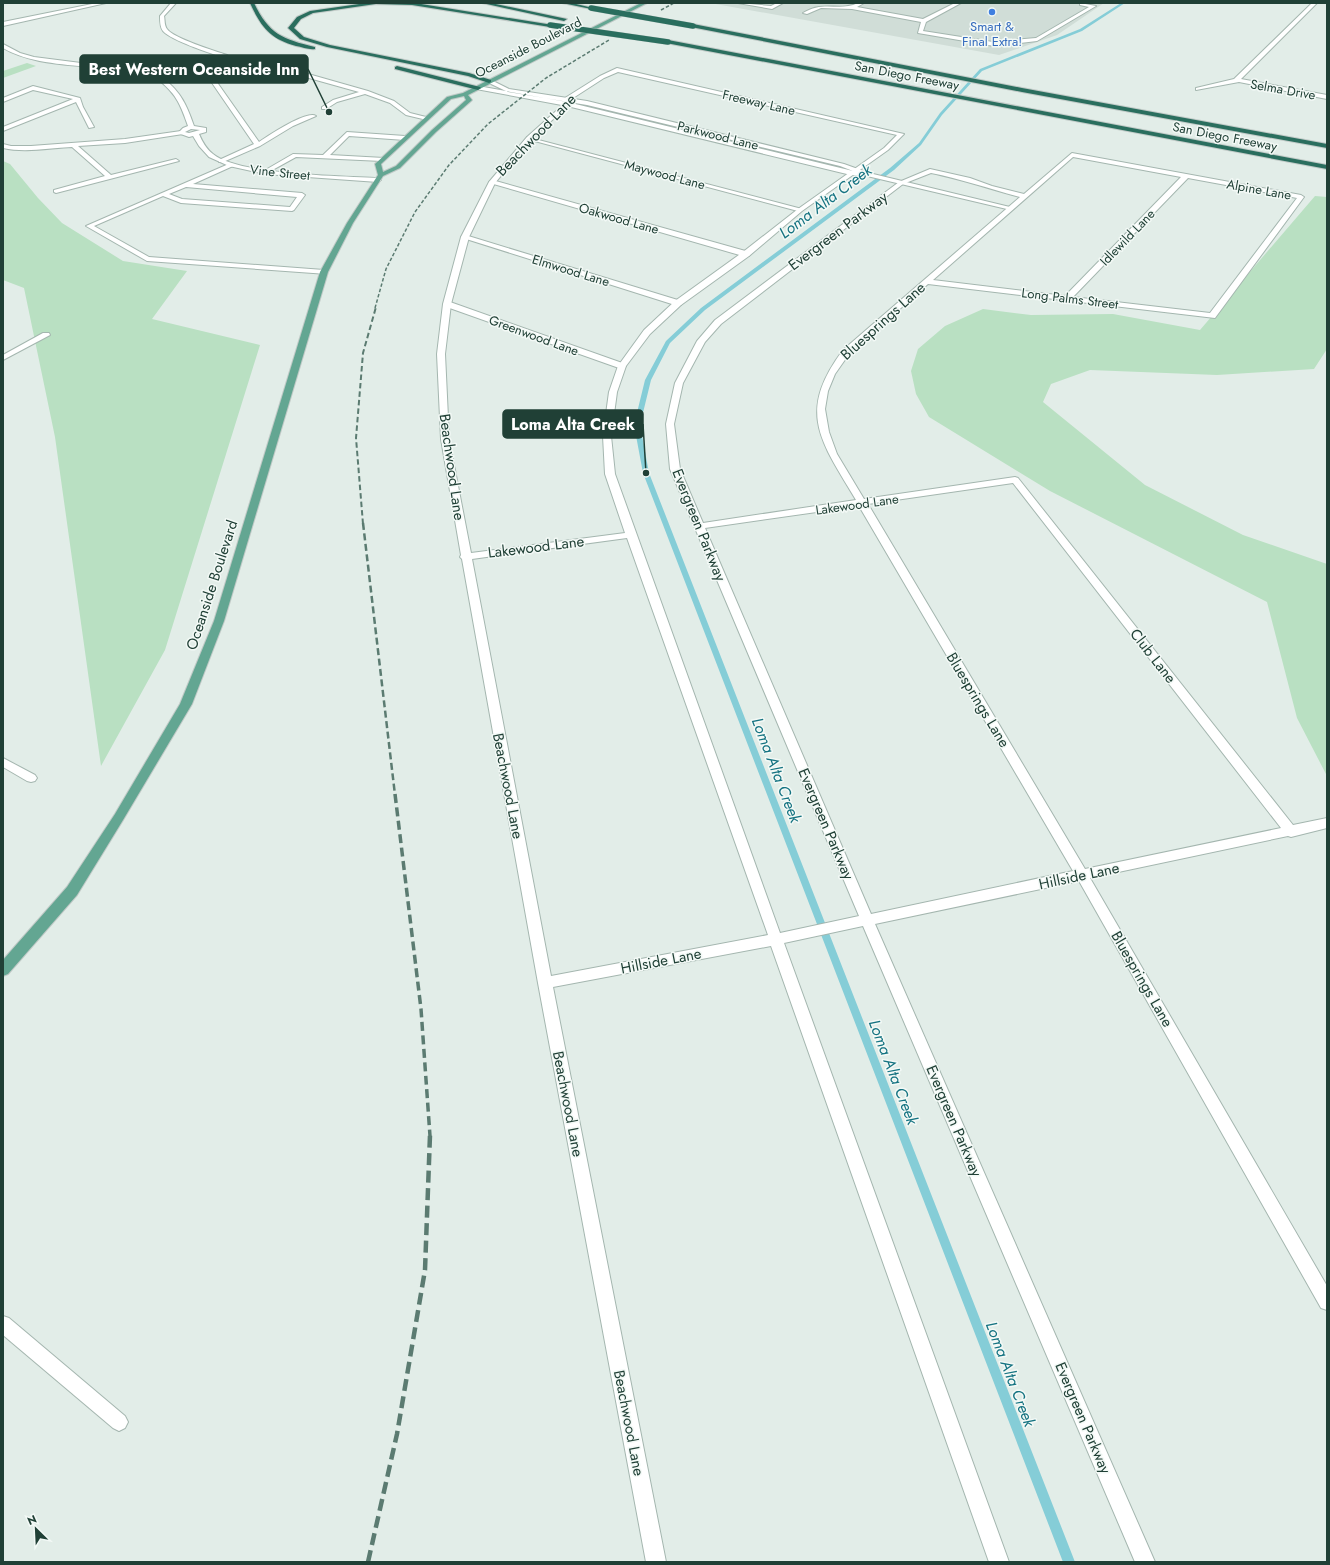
<svg xmlns="http://www.w3.org/2000/svg" width="1330" height="1565" font-family="Jost,sans-serif">
<style>
.built{fill:#d0ddd7}
.green{fill:#b9e0c2}
.lines{fill:none;stroke-linecap:round;stroke-linejoin:round}
.stream{fill:#85cdd7;fill-rule:evenodd}
.service-casing{stroke:#a4b6af;stroke-width:2}
.minor-casing{stroke:#a4b6af;stroke-width:2}
.tertiary-casing{stroke:#a4b6af;stroke-width:2}
.primary-casing{stroke:#c1cac7;stroke-width:2}
.motorway-casing{stroke:#c1cac7;stroke-width:2}
.service{fill:#fff;fill-rule:evenodd}
.minor{fill:#fff;fill-rule:evenodd}
.tertiary{fill:#fff;fill-rule:evenodd}
.primary{fill:#63a692;fill-rule:evenodd}
.motorway{fill:#2a6e5e;fill-rule:evenodd}
.rail-far4{stroke:#5b7b71;stroke-width:1.5;stroke-dasharray:3.5 2;stroke-linecap:butt}
.rail-far3{stroke:#5b7b71;stroke-width:2;stroke-dasharray:5.5 3;stroke-linecap:butt}
.rail-far2{stroke:#5b7b71;stroke-width:2.5;stroke-dasharray:7 3.5;stroke-linecap:butt}
.rail-far1{stroke:#5b7b71;stroke-width:3.5;stroke-dasharray:9 4.5;stroke-linecap:butt}
.rail{stroke:#5b7b71;stroke-width:4.5;stroke-dasharray:12 5.5;stroke-linecap:butt}
.motorway-bridge-casing{stroke:#c1cac7;stroke-width:6;stroke-linecap:butt}
.motorway-bridge{stroke:#2a6e5e;stroke-width:5.5}
.shop-dot{fill:#3f7fe0;stroke:#f3f9f6;stroke-width:1.5}
.labels{text-anchor:middle;stroke-width:3;stroke-linejoin:round;paint-order:stroke}
.far-shop-label{font-size:13px;fill:#366cbe;stroke:#f3f9f6}
.far-street-label{font-size:13px;fill:#204036;stroke:#f3f9f6}
.street-label{font-size:15px;fill:#204036;stroke:#f3f9f6}
.water-label{font-size:16px;font-style:italic;fill:#157381;stroke:#f3f9f6}
.leader{fill:none;stroke:#204036;stroke-width:1.5}
.callout-dot{fill:#204036;stroke:#f3f9f6;stroke-width:1.5}
.callout{fill:#204036;stroke:#204036;stroke-width:1.5}
.callout-label{font-size:16px;text-anchor:middle;font-weight:bold;fill:#fff}
</style>
<rect width="100%" height="100%" fill="#e2ede8"/>
<polygon class="built" points="710,3 1104,3 1057,35 999,55"/>
<g class="green">
<polygon points="27,63 36,66 3,78 3,71"/>
<polygon points="3,161 10,164 38,198 62,223 123,261 187,271 152,319 260,345 165,650 101,766 55,437 24,288 3,280"/>
<polygon points="1315,196 1327,197 1327,349 1314,369 1217,375 1090,370 1051,384 1043,402 1145,485 1243,535 1327,564 1327,776 1297,718 1267,602 1050,491 929,417 916,394 911,371 918,349 945,326 983,309 1031,315 1113,314 1200,330"/>
</g>
<g class="lines">
<polygon class="stream" points="1121,3 1125,3 1082,31 982,71 942,115 921,145 894,170 705,310 670,343 651,380 640,425 649,473 1075,1562 1063,1562 643,473 634,425 645,380 666,341 701,308 890,168 919,143 940,113 980,69 1080,29"/>
<g class="service-casing">
<g id="service">
<polygon points="738,3 771,6 777,3 783,3 772,9"/>
<path d="M858,3h6l-7,4 66,12 32,-16h6l-35,19 -3,9 70,11 7,-3 2,2 34,-3 53,-31 -9,-2v-2l16,3 -59,35 -43,5 -76,-13 3,-11 -69,-13 -31,-1 -14,6 -4,-1c21,-13 36,-1 55,-10z"/>
<path d="M259,60l109,31 26,10 16,12 20,5 -3,2 -21,-5 -16,-12 -25,-9 -28,8 -11,7h-4v-2l11,-7 26,-8 -100,-28 -45,14 45,64c9,-6 48,-32 57,-26l-23,10 -33,20 -37,16h-4v-2l35,-16 -46,-67z"/>
<path d="M617,68l287,66 -16,16 -86,61 -53,45 -68,49 -31,29 -24,32 -9,26 -6,44 4,38 165,459 79,-17 -189,-447 -4,-45 9,-41 22,-42 18,-21 184,-138 31,-13 40,9 22,8 32,8 48,-41 229,42 3,2 -89,121 -287,-34 -79,70 -14,20 -7,17 -3,18 4,23 8,22 27,45 151,-22 3,1 275,347 34,-7v10l-36,9 -3,-1 -198,42 237,408v24l-6,-2 -242,-427 -204,43 280,638h-20l-272,-636 -79,17 225,619h-20l-218,-616 -218,41 113,575h-20l-108,-579 -76,-424 -2,-2 1,-2 -20,-116 -4,-85 6,-50 18,-67 28,-55 38,-45 37,-33 1,-6 35,-22zM618,72l279,63 -13,13 -86,61 -55,43 -68,49 -31,29 -26,36 -9,26 -6,44 2,38 20,59 -154,20 -22,-114 -4,-85 6,-50 18,-67 26,-54 36,-44 38,-34 1,-5 34,-22zM1073,157l108,20 -116,119 -132,-16zM931,173c30,6 59,16 89,24l-177,153c-47,63 -22,91 13,150l-153,23 -23,-54 -6,-45 9,-41 22,-41 16,-18 182,-140zM1188,178l109,20 -87,115 -137,-16zM1013,483l268,345 -196,41 -217,-365zM859,506l214,365 -202,43 -166,-386zM627,538l141,397 -217,41 -79,-417z"/>
<polygon points="33,86 80,98 83,107 94,127 89,128 76,102 3,131 3,127 73,99 33,90 3,102 3,98"/>
<path d="M181,131l3,2 -1,1 -58,9 -47,3 33,29 65,-16 3,2 -123,32 -2,-1v-2l51,-14 -33,-29c-23,1 -47,6 -69,1v-4l8,2h20l94,-7z"/>
<polygon points="347,132 405,136 408,138 405,140 349,136 330,155 384,158 385,159 382,161 296,157 267,173 262,172 293,154 323,155"/>
<path d="M231,163l3,2 -1,1 -40,18 109,9 3,2 -11,15 -2,1 -111,-8 -18,-7 -69,30 55,31 175,13h3v4l-180,-13 -61,-35zM186,187l111,10 -7,10 -108,-8 -13,-5z"/>
</g>
</g>
<g class="minor-casing">
<g id="minor">
<polygon points="97,3 106,3 3,26 3,22"/>
<path d="M171,3h5l-12,13c1,4 0,9 3,13 6,9 48,22 60,26l1,1 -5,5 -61,15v-2l57,-15 2,-2c-13,-5 -49,-16 -58,-26 -3,-4 -3,-10 -3,-15z"/>
<polygon points="1312,3 1317,3 1241,79 1327,95 1327,99 1239,82 1196,90 1196,88 1234,79"/>
<polygon points="487,80 491,80 509,89 587,101 844,164 869,173 1014,208 1011,210 867,176 851,175 567,106 476,89 475,88 478,86 567,102 853,171 840,166 587,105 508,92 487,82"/>
<polygon points="527,137 802,209 803,210 798,211 527,139"/>
<polygon points="492,180 749,252 750,254 749,256 743,256 490,183 489,182"/>
<polygon points="465,235 681,301 682,303 681,305 675,305 463,238 461,237"/>
<polygon points="444,302 450,302 625,364 626,366 622,368 619,368 444,306"/>
<polygon points="43,333 49,333 50,335 3,360 3,355"/>
<polygon points="3,758 35,775 37,778 35,781 31,782 27,781 3,767"/>
<polygon points="3,1316 9,1318 125,1416 128,1422 125,1428 119,1431 113,1428 3,1335"/>
</g>
</g>
<g class="tertiary-casing">
<g id="tertiary">
<path d="M3,44l17,9 14,4 86,11 34,8 -3,2c-20,-5 -40,-9 -61,-11 -29,-3 -61,-4 -87,-19z"/>
<path d="M160,79h4c17,13 23,27 30,47l12,2v4l-7,2c3,7 7,15 14,20 25,21 129,22 165,24l3,2 -3,2 -113,-8 -36,-8 -20,-9 -10,-11 -6,-10 -4,1 -11,-4 5,-5 5,-2c-7,-20 -11,-31 -28,-45zM191,129l9,1 -11,3 -4,-1z"/>
</g>
</g>
<g class="primary-casing">
<path id="primary" d="M641,3h6l-179,92 4,5 -1,1 -35,31 -36,36 -17,8 -30,47 -25,49 -104,349 -32,83 -69,116 -46,75 -69,79 -5,2v-16l64,-73 48,-73 65,-110 34,-83 106,-349 27,-49 31,-48 -3,-11 72,-67 16,-4zM464,96l2,4 -34,30 -36,36 -13,6 -2,-8 70,-65z"/>
</g>
<g class="motorway-casing">
<g id="motorway">
<path d="M250,3h4c15,31 28,36 61,44v2c-6,1 -13,-2 -19,-3 -26,-7 -35,-19 -46,-43z"/>
<polygon points="366,3 415,3 553,25 550,27 412,5 376,4 313,13 301,19 294,28 304,37 330,45 469,73 491,80 491,82 489,83 468,76 327,47 300,39 288,28 297,17 310,11"/>
<polygon points="482,3 491,3 567,19 564,21"/>
<polygon points="562,3 572,3 593,8 591,9"/>
<polygon points="693,24 1022,88 1327,144 1327,148 1022,92 691,27 691,25"/>
<polygon points="668,40 1327,165 1327,169 666,43 665,42"/>
<polygon points="397,66 480,87 481,88 478,90 395,69 395,67"/>
</g>
</g>
<use href="#service" class="service"/>
<use href="#minor" class="minor"/>
<use href="#tertiary" class="tertiary"/>
<use href="#primary" class="primary"/>
<use href="#motorway" class="motorway"/>
<g class="rail-far4">
<polyline points="661,10 674,3"/>
<polyline points="375,308 386,269 415,212 449,165 488,124 546,78 609,40"/>
</g>
<polyline class="rail-far3" points="363,524 356,438 363,353 376,307"/>
<polyline class="rail-far2" points="363,523 395,795"/>
<polyline class="rail-far1" points="395,794 421,1009 430,1136"/>
<polyline class="rail" points="368,1562 397,1434 425,1270 430,1135"/>
<g class="motorway-bridge-casing">
<g id="motorway-bridge">
<polyline points="591,8 693,26"/>
<polyline points="550,25 668,42"/>
</g>
</g>
<use href="#motorway-bridge" class="motorway-bridge"/>
</g>
<circle class="shop-dot" cx="992" cy="12" r="4"/>
<g class="labels">
<g class="far-shop-label">
<text x="992" y="31">Smart &amp;<tspan x="992" dy="15">Final Extra!</tspan></text>
</g>
<g class="far-street-label">
<text transform="translate(528 47) rotate(-27)" y="5">Oceanside Boulevard</text>
<text transform="translate(907 75) rotate(11)" y="5">San Diego Freeway</text>
<text transform="translate(1283 89) rotate(10)" y="5">Selma Drive</text>
<text transform="translate(759 102) rotate(13)" y="5">Freeway Lane</text>
<text transform="translate(718 135) rotate(14)" y="5">Parkwood Lane</text>
<text transform="translate(1225 136) rotate(11)" y="5">San Diego Freeway</text>
<text transform="translate(280 172) rotate(6)" y="5">Vine Street</text>
<text transform="translate(665 174) rotate(15)" y="5">Maywood Lane</text>
<text transform="translate(1259 189) rotate(10)" y="5">Alpine Lane</text>
<text transform="translate(619 218) rotate(16)" y="5">Oakwood Lane</text>
<text transform="translate(1127 237) rotate(-46)" y="5">Idlewild Lane</text>
<text transform="translate(571 270) rotate(17)" y="5">Elmwood Lane</text>
<text transform="translate(1070 298) rotate(7)" y="5">Long Palms Street</text>
<text transform="translate(534 335) rotate(20)" y="5">Greenwood Lane</text>
<text transform="translate(857 504) rotate(-8)" y="5">Lakewood Lane</text>
</g>
<g class="street-label">
<text transform="translate(536 135) rotate(-46)" y="5">Beachwood Lane</text>
<text transform="translate(838 231) rotate(-37)" y="5">Evergreen Parkway</text>
<text transform="translate(883 321) rotate(-42)" y="5">Bluesprings Lane</text>
<text transform="translate(452 467) rotate(82)" y="5">Beachwood Lane</text>
<text transform="translate(699 525) rotate(68)" y="5">Evergreen Parkway</text>
<text transform="translate(536 547) rotate(-7)" y="5">Lakewood Lane</text>
<text transform="translate(212 585) rotate(-72)" y="5">Oceanside Boulevard</text>
<text transform="translate(1153 656) rotate(52)" y="5">Club Lane</text>
<text transform="translate(978 700) rotate(59)" y="5">Bluesprings Lane</text>
<text transform="translate(508 786) rotate(79)" y="5">Beachwood Lane</text>
<text transform="translate(826 824) rotate(67)" y="5">Evergreen Parkway</text>
<text transform="translate(1079 876) rotate(-12)" y="5">Hillside Lane</text>
<text transform="translate(661 961) rotate(-11)" y="5">Hillside Lane</text>
<text transform="translate(1142 979) rotate(60)" y="5">Bluesprings Lane</text>
<text transform="translate(568 1104) rotate(79)" y="5">Beachwood Lane</text>
<text transform="translate(954 1121) rotate(67)" y="5">Evergreen Parkway</text>
<text transform="translate(1083 1418) rotate(67)" y="5">Evergreen Parkway</text>
<text transform="translate(629 1423) rotate(79)" y="5">Beachwood Lane</text>
</g>
<g class="water-label">
<text transform="translate(825 201) rotate(-37)" y="6">Loma Alta Creek</text>
<text transform="translate(777 770) rotate(69)" y="6">Loma Alta Creek</text>
<text transform="translate(894 1072) rotate(69)" y="6">Loma Alta Creek</text>
<text transform="translate(1011 1374) rotate(69)" y="6">Loma Alta Creek</text>
</g>
</g>
<path class="leader" d="M329 112L308 69M646 473L643 424"/>
<g class="callout-dot">
<circle cx="329" cy="112" r="4"/>
<circle cx="646" cy="473" r="4"/>
</g>
<g class="callout">
<rect x="80" y="55" width="228" height="28" rx="4"/>
<rect x="503" y="410" width="140" height="28" rx="4"/>
</g>
<g class="callout-label">
<text x="194" y="75">Best Western Oceanside Inn</text>
<text x="573" y="430">Loma Alta Creek</text>
</g>
<rect width="1330" height="1565" fill="none" stroke="#204036" stroke-width="8"/>
<g transform="translate(36 1529) rotate(336)" stroke="#f3f9f6" stroke-width="3" paint-order="stroke">
<path d="M0-3L7 15L0 10L-7 15Z" fill="#204036"/>
<text y="-6" font-size="11" font-weight="bold" text-anchor="middle" fill="#204036">N</text>
</g>
</svg>
